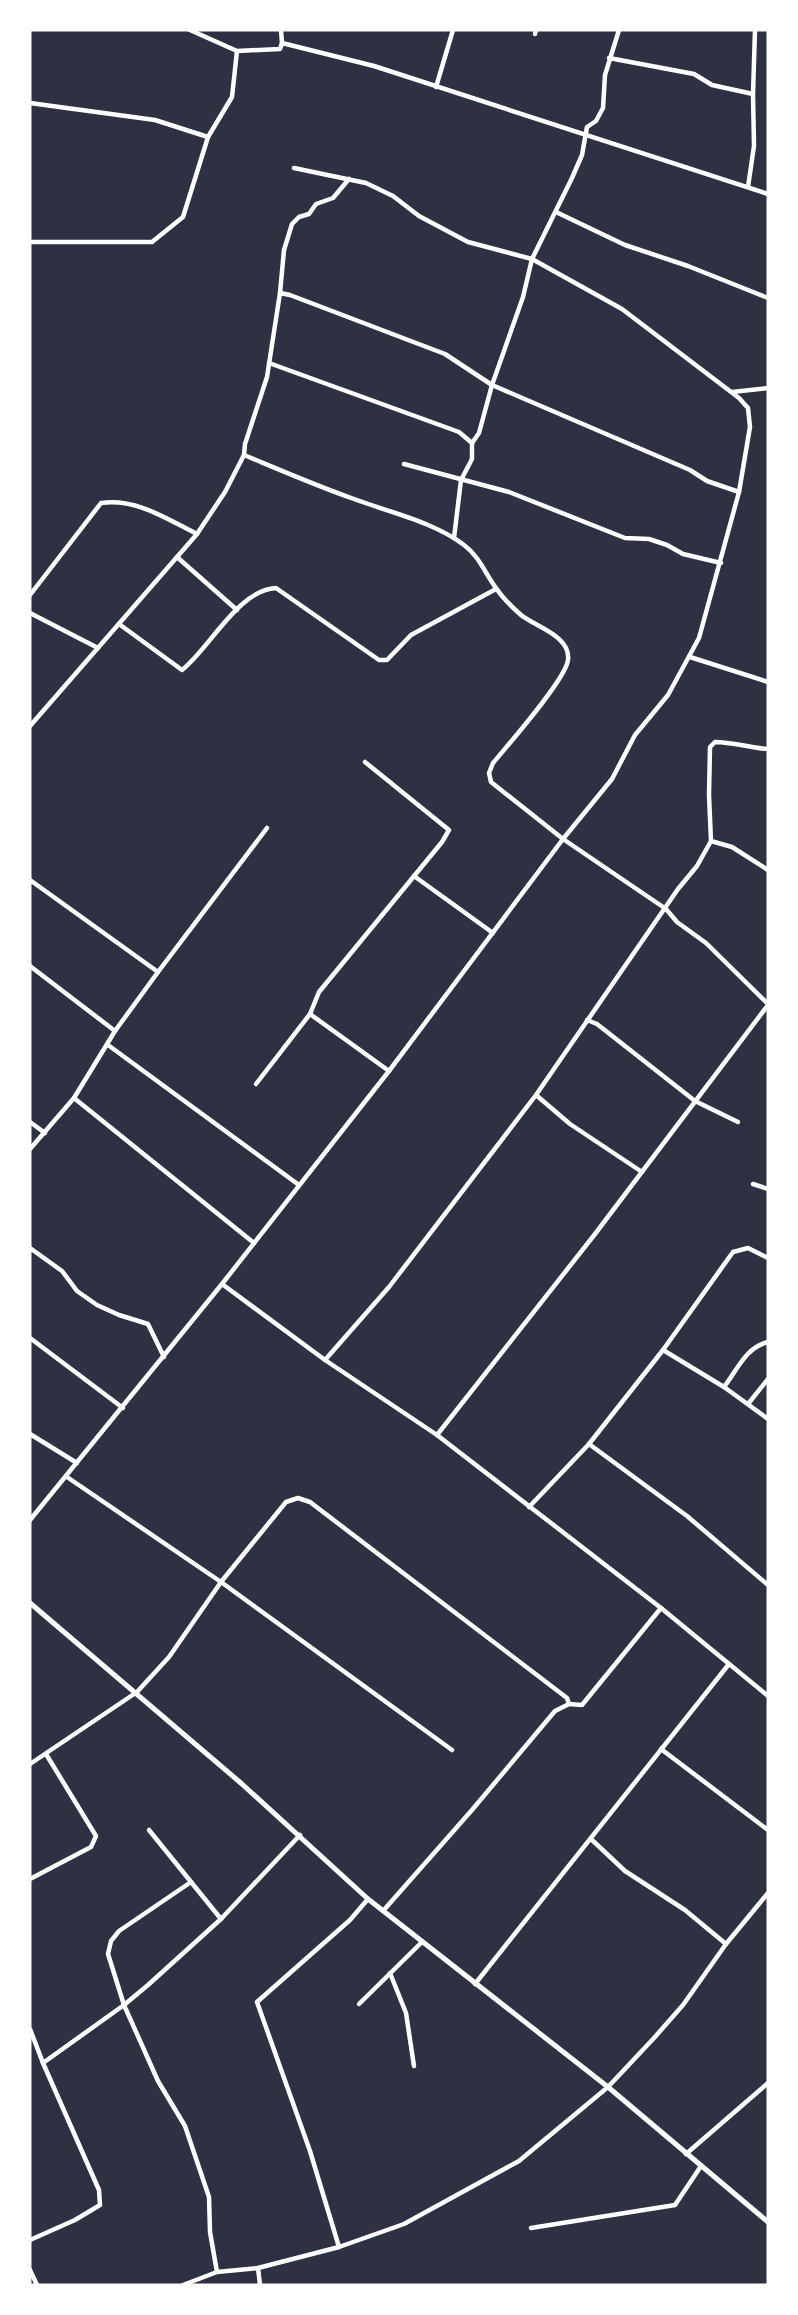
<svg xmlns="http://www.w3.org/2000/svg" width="798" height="2315" font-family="'PT Sans Narrow',sans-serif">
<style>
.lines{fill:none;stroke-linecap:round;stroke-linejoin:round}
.minor{stroke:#fff;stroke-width:4.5}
.tertiary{stroke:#fff;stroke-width:5}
</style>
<rect width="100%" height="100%" fill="#2d3142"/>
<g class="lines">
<g class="minor">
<polyline points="190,30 237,51 280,49 282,43"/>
<polyline points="281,30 282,43 374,66 768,194"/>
<polyline points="535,34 536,30"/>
<polyline points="609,58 694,74 712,85 753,94 754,146 748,187"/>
<polyline points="436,87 453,30"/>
<polyline points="753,94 755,30"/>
<polyline points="30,103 155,120 208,137"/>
<polyline points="556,212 625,245 688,266 768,298"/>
<polyline points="30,242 152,242 183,217 208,137 232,97 237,51"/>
<polyline points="280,293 290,295 445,354 492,385 690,470 707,481 739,492"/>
<polyline points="269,363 459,432 472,443 472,459 461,480 454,538"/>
<polyline points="732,392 768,388"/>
<polyline points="472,443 479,433 492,385 523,297 532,259 572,178 582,155 587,127 596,121 603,108 605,75 619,30"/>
<path d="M244,455c36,15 73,31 110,44 35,13 80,23 110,46 15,11 21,28 32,43 6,9 17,20 25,27 15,12 50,21 47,45 -2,19 -60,85 -75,103l-4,10 2,9 72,57 103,70 11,13 29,21 62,61"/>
<polyline points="404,464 509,492 625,538 649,539 667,545 683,554 721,563"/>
<polyline points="177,557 237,610"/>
<path d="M30,595l71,-92c35,-5 66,16 96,31"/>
<polyline points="30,613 98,648"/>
<path d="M119,624l63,46c28,-22 56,-80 94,-82l103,72h8l24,-25 85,-46"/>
<polyline points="690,657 768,682"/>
<polyline points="30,726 197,534 225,492 244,455 245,444 267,377 280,293 284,250 292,224 299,217 309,214 316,204 333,198 349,179"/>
<path d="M711,841l-2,-46 1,-48 5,-5c18,0 35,6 53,7"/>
<polyline points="414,876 493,933"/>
<polyline points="30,880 158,972"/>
<polyline points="30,966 115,1031"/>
<polyline points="310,1014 389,1071"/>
<polyline points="587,1020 597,1024 695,1101 738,1122"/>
<polyline points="108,1045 299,1185"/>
<polyline points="256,1084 310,1014 319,992 442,842 449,830 365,762"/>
<polyline points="536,1095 570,1124 642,1172"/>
<polyline points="74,1098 254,1243"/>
<polyline points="30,1122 45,1133"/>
<polyline points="30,1149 74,1098 115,1031 158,972 267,828"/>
<polyline points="753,1184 768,1189"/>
<polyline points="30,1248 62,1271 77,1291 97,1305 119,1315 148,1324 164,1357"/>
<polyline points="222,1284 325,1360 437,1435 661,1608 768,1696"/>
<polyline points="30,1338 123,1408"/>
<polyline points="663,1350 724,1387 768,1419"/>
<polyline points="325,1360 389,1287 536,1095 678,889 697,866 711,841 732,847 768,870"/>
<path d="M724,1387c14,-18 21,-39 44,-45"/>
<polyline points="748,1404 768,1379"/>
<polyline points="30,1434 77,1463"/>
<polyline points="437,1435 595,1234 768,1005"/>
<polyline points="589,1444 687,1516 768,1585"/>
<polyline points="529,1507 589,1444 663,1350 733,1252 748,1248 768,1258"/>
<polyline points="30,1520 222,1284 389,1071 563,839 612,779 635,735 668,695 699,638 739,492 750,427 748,408 739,398 622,309 532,259 468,242 419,216 393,196 366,183 294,168"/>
<polyline points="569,1704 582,1705 661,1608"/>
<polyline points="661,1749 768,1830"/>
<polyline points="30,1764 137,1692 169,1657 221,1582 67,1477"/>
<polyline points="149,1830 221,1919"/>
<polyline points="591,1839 625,1871 685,1910 726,1944"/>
<polyline points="30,1879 91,1847 96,1836 46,1754"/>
<polyline points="191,1882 119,1931 111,1941 108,1954 124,2005 158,2081 185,2126 209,2197 210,2232 217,2272"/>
<polyline points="383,1911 472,1810 555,1711 569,1704 567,1698 310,1502 298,1498 286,1502 221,1582 452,1750"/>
<polyline points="390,1973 406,2013 414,2066"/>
<polyline points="475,1984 729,1664"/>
<polyline points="359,2004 422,1942"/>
<polyline points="30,2029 43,2063 99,2190 100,2205 75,2220 30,2240"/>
<polyline points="43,2063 124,2005 148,1985 221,1919 300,1835"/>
<polyline points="686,2154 768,2083"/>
<polyline points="531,2228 675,2205 701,2166"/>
<polyline points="339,2247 310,2151 257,2002 350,1920 368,1899"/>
<polyline points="258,2268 260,2285"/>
<polyline points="30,2270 37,2285"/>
<polyline points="183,2285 217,2272 258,2268 339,2247 404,2224 519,2161 608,2087 654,2038 683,2005 726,1944 768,1893"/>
</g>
<polyline class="tertiary" points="30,1603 242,1784 368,1899 608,2087 768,2222"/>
</g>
<rect width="798" height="2315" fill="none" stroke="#ffffff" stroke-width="63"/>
</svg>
